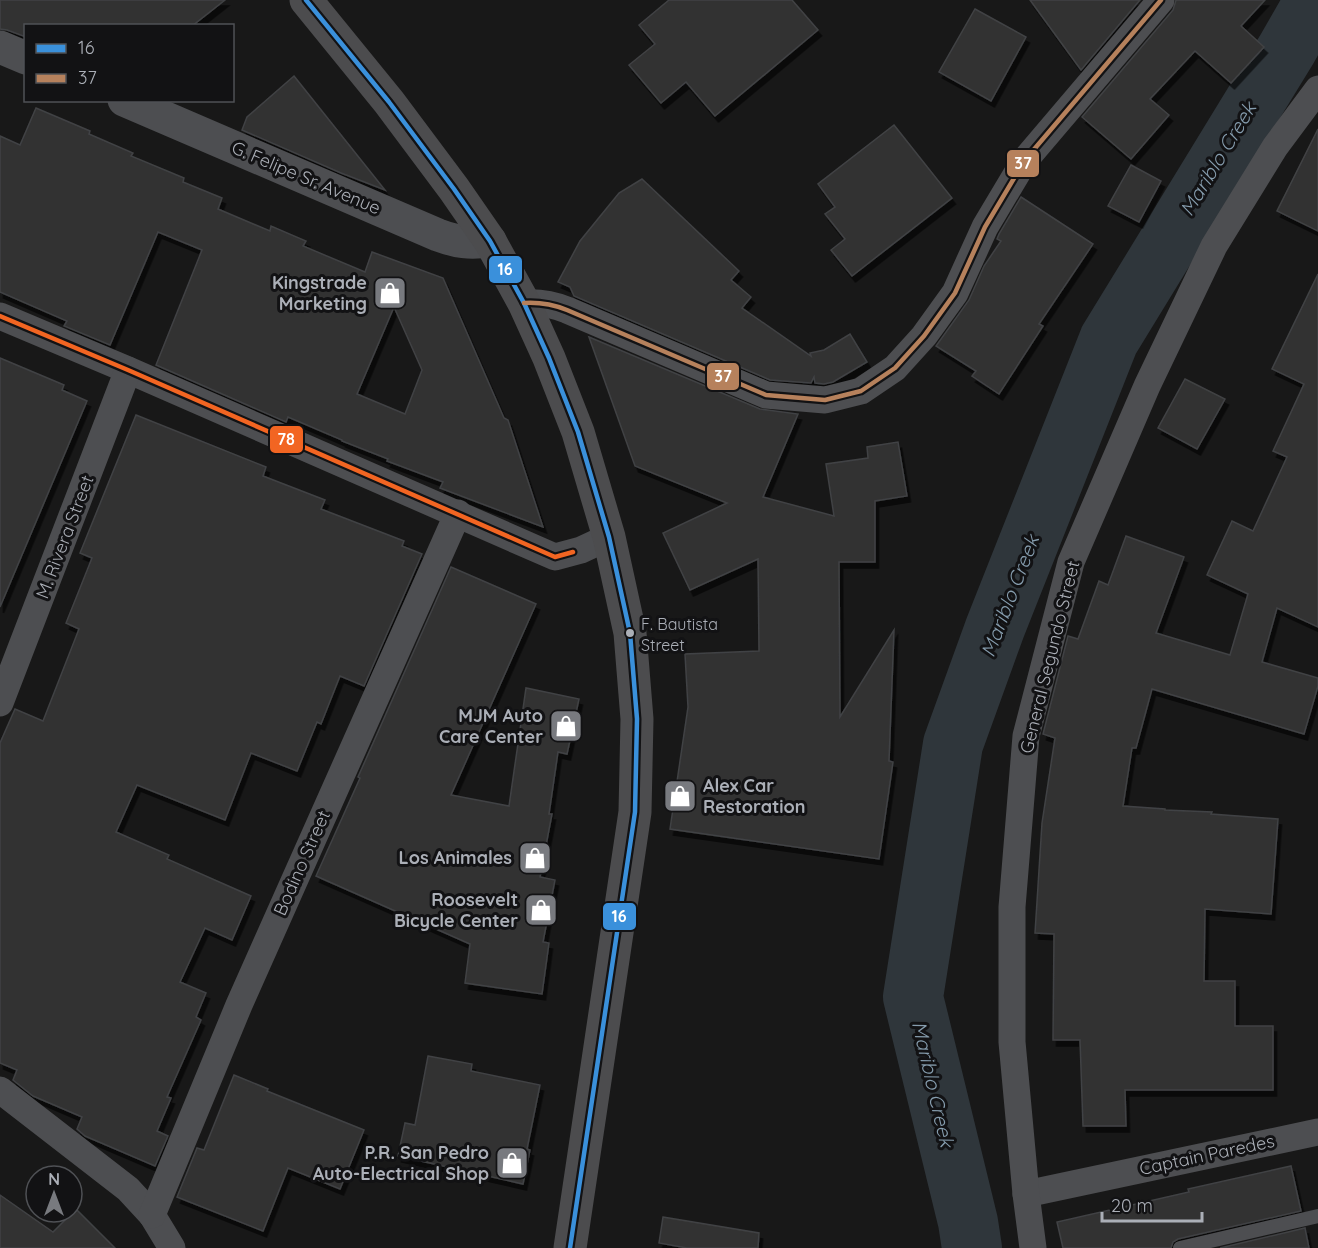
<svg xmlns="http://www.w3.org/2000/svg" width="1318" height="1248" font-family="Quicksand,sans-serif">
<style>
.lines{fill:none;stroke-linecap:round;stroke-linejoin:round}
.river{stroke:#2f363b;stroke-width:60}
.building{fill:#323233;stroke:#414244;stroke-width:1.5;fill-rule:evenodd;filter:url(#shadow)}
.service{stroke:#4d4e51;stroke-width:14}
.minor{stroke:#4d4e51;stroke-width:27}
.tertiary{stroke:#4d4e51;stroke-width:33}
.secondary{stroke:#4c4c4e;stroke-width:33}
.bus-1-casing{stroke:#121214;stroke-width:9}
.bus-2-casing{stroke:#121214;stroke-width:9}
.bus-3-casing{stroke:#121214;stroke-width:9}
.bus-1{stroke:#3a90db;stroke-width:4.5}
.bus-2{stroke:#b6815c;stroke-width:4.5}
.bus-3{stroke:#f26522;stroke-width:4.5}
.bus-dot{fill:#abafb7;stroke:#121214;stroke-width:2}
.labels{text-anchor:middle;stroke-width:6;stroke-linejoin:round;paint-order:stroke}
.bus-label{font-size:16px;fill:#abafb7;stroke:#121214;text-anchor:start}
.street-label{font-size:18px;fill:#abafb7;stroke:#121214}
.poi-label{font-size:18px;font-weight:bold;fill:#abafb7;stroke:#121214;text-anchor:end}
.water-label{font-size:20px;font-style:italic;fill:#869dae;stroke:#121214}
.line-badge{stroke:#121214;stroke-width:2}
.badge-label{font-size:16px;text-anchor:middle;font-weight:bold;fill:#fff}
</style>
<defs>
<filter id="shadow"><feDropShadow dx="3.5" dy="6" stdDeviation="0" flood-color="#0009"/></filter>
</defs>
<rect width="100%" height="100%" fill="#181818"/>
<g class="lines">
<polyline class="river" points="972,1248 968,1222 913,997 953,744 995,628 1109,340 1287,49 1315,0"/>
</g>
<g class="building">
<polygon points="0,0 225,0 192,26 26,26 26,37 7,30 0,29"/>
<polygon points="669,0 792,0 818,30 715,116 686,82 661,103 629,65 655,44 639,25"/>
<polygon points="1030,0 1140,0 1081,70"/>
<polygon points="1176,0 1265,0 1241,26 1264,47 1231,83 1195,51 1150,99 1169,115 1131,159 1082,117 1173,10"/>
<polygon points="975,9 1026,37 991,101 939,72"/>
<polygon points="294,76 385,190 341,173 242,130 247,117"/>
<path d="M36,108l54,23 -1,3 44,19 -2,3 53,22 -1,4 39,16 -4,11 52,22 1,-5 35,15 -3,5 62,26 7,-20 71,26 61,140 4,2 35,107 -103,-39 3,-6 -56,-21 1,-2 -46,-18v-1l-54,-23 -2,5 -130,-57 46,-115 -44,-18 -48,113 -46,-19 3,-5 -67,-29v-156l20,9zM394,307l28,63 -17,44 -48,-20z"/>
<polygon points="894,125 952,198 852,276 831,250 845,239 825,214 835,207 818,184"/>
<polygon points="1318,129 1318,231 1277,211"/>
<polygon points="1131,165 1161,181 1139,222 1108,206"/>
<polygon points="642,179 739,271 731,280 751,297 742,308 811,356 810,353 824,350 850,334 867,362 833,382 824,384 815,383 814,377 811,383 770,380 574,296 570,287 558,282 580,241 619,193"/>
<polygon points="1021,197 1093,244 1039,324 1043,326 999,394 972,376 976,371 936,346 969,300 984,266 1001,241 997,239 999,234"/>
<polygon points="1318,274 1318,627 1277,608 1262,662 1318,678 1318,686 1304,734 1152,689 1136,748 1132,748 1123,806 1165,809 1165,810 1212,812 1211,814 1278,819 1271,914 1205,909 1204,981 1235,981 1235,1026 1273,1026 1273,1090 1125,1090 1126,1126 1083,1126 1080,1040 1053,1040 1054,934 1035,933 1042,823 1055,738 1043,734 1068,636 1078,639 1099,581 1108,585 1126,536 1184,557 1156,633 1230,655 1248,594 1207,575 1232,521 1253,531 1287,457 1273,451 1304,384 1272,369"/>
<polygon points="589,337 760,409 798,414 763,497 834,516 826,464 868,458 867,447 898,442 907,496 875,501 875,562 839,562 840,717 894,630 889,761 893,762 879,859 670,829 688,707 685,654 759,651 758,559 690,590 663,533 727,503 635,466"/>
<polygon points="0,358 64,385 62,390 87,401 0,607"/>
<polygon points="1185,379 1225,399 1197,449 1158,428"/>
<polygon points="136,415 266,467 263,476 325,500 321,509 404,541 402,546 422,554 364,686 340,676 321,724 317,722 297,771 251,753 225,820 137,785 116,832 169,855 167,859 251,896 232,940 205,928 180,982 206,993 196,1017 201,1020 167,1097 171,1098 157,1131 168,1136 155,1166 85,1136 77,1129 82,1117 33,1096 13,1080 17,1070 0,1063 0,743 15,709 43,721 79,629 66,623 92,558 80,553"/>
<polygon points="451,567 536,604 451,795 509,806 526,688 579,699 567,754 558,752 549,814 552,814 540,877 555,880 543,942 549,943 542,994 465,983 470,944 316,876 360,778 358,777"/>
<polygon points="428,1056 472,1064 471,1071 540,1085 527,1149 530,1150 523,1184 398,1156 405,1123 415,1125"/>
<polygon points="234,1075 268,1089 267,1091 364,1130 340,1189 288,1168 263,1231 177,1197 197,1148 204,1150"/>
<polygon points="1291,1166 1301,1211 1178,1239 1173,1242 1171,1248 1063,1248 1057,1222 1189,1192 1188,1189"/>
<polygon points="0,1195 53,1232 76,1209 115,1248 0,1248"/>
<polygon points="663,1217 759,1233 758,1248 687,1248 659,1243"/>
<polygon points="1305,1228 1309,1248 1220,1248"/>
</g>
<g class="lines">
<polyline class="service" points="1180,1248 1318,1216"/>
<g class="minor">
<path d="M524,303c16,-1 28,1 43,7l199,85 59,5 36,-9 34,-23 29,-32 31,-43 30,-66 40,-67 136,-160"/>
<polyline points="0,316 128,370 555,557 581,550 609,537"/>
<polyline points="0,703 128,370"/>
<polyline points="0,1090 128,1189 152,1215 172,1248"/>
<polyline points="1026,1194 1318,1132"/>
<polyline points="152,1215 239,1005 458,513"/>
<polyline points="1033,1248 1026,1194 1012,1042 1012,907 1026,736 1071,562 1147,386 1214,246 1275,147 1318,89"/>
</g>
<g class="tertiary">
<polyline points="0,47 26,58"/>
<path d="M124,100l314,135c19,7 31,9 52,6"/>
</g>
<polyline class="secondary" points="306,0 389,102 454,189 490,241 524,303 549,358 578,432 609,537 630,633 637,719 635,812 570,1248"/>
<g class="bus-1-casing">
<polyline id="bus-1" points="306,0 389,102 454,189 490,241 524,303 549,358 578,432 609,537 630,633 637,719 635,812 570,1248"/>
</g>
<g class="bus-2-casing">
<path id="bus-2" d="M524,303c16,-1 28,1 43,7l199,85 59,5 36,-9 34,-23 29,-32 31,-43 30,-66 40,-67 136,-160"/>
</g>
<g class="bus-3-casing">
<polyline id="bus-3" points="0,316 128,370 555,557 573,552"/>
</g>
<use href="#bus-1" class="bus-1"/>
<use href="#bus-2" class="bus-2"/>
<use href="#bus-3" class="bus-3"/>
</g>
<defs>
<g id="shop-square" transform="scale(1.725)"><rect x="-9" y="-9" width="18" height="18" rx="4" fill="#787a7f" stroke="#121214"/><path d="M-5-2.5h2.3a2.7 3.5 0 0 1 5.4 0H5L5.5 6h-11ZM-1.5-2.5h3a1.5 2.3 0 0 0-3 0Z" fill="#fff"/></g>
</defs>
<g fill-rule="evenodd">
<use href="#shop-square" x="390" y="293"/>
<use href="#shop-square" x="566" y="726"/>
<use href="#shop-square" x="680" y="796"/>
<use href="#shop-square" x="535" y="858"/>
<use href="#shop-square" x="541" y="910"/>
<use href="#shop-square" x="512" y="1163"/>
</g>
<circle class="bus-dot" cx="630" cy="633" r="5"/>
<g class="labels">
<g class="bus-label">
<text x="641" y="630">F. Bautista<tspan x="641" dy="21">Street</tspan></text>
</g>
<g class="street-label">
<text transform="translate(306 178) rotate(23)" y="6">G. Felipe Sr. Avenue</text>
<text transform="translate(65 537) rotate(-69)" y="6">M. Rivera Street</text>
<text transform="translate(1050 657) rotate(-76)" y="6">General Segundo Street</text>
<text transform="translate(302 863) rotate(-66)" y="6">Bodino Street</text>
<text transform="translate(1207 1155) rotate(-12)" y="6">Captain Paredes</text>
</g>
<g class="poi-label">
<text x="367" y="289">Kingstrade<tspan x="367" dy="21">Marketing</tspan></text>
<text x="543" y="722">MJM Auto<tspan x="543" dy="21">Care Center</tspan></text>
<text x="703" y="792" text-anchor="start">Alex Car<tspan x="703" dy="21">Restoration</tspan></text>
<text x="512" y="864">Los Animales</text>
<text x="518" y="906">Roosevelt<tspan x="518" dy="21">Bicycle Center</tspan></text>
<text x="489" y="1159">P.R. San Pedro<tspan x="489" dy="21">Auto-Electrical Shop</tspan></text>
</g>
<g class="water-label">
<text transform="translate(1218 159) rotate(-59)" y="7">Mariblo Creek</text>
<text transform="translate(1010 596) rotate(-69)" y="7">Mariblo Creek</text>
<text transform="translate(933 1084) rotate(77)" y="7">Mariblo Creek</text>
</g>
</g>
<g class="line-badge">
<rect x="1006" y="149" width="34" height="29" rx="6" fill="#b6815c"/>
<rect x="488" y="255" width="35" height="29" rx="6" fill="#3a90db"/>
<rect x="706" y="362" width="34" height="29" rx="6" fill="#b6815c"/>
<rect x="269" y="425" width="35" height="29" rx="6" fill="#f26522"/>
<rect x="602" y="902" width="35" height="29" rx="6" fill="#3a90db"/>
</g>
<g class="badge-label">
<text x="1023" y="169">37</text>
<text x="505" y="275">16</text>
<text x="723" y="382">37</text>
<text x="286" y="445">78</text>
<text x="619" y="922">16</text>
</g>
<rect x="24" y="24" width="210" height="78" fill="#121214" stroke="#4f5155" stroke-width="1.5"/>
<rect x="36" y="44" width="30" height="9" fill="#3a90db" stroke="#4f5155" stroke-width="1.5"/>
<text x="78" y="54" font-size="18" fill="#abafb7">16</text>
<rect x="36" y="74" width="30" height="9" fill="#b6815c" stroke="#4f5155" stroke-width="1.5"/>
<text x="78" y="84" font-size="18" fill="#abafb7">37</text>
<g transform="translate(54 1194)"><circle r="28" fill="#121214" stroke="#4f5155" stroke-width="1.5"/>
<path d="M0-4.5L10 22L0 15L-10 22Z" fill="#787a7f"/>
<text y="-9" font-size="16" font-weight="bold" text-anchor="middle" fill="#abafb7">N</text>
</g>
<path d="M1102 1212v9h100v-9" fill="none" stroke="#abafb7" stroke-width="3"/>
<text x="1111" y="1212" font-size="18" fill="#abafb7" stroke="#121214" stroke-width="4.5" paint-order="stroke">20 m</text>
</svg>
